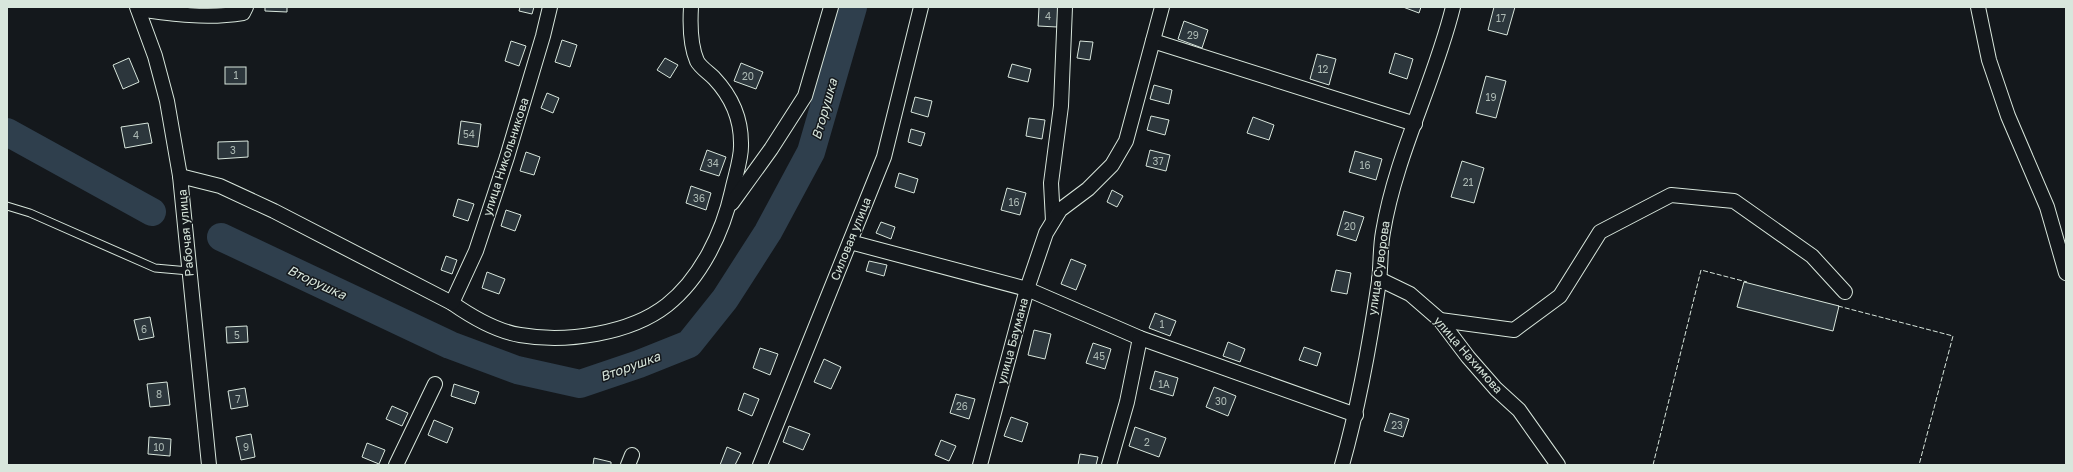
<svg xmlns="http://www.w3.org/2000/svg" width="2073" height="472" font-family="'Golos Text',sans-serif">
<style>
.lines{fill:none;stroke-linecap:round;stroke-linejoin:round}
.river{stroke:#2f3f4d;stroke-width:28}
.building{fill:#2c363c;stroke:#d8e6dc}
.service-casing{stroke:#d8e6dc;stroke-width:9}
.minor-casing{stroke:#d8e6dc;stroke-width:16}
.service{stroke:#14181c;stroke-width:7}
.minor{stroke:#14181c;stroke-width:14}
.fence{stroke:#d8e6dc;stroke-width:1;stroke-dasharray:5 2;stroke-linecap:butt}
.labels{text-anchor:middle;stroke-width:3;stroke-linejoin:round;paint-order:stroke}
.number-label{font-size:10px;fill:#adbab4}
.street-label{font-size:12px;fill:#d8e6dc;stroke:#14181c}
.water-label{font-size:13px;font-style:italic;fill:#d8e6dc;stroke:#14181c}
</style>
<rect width="100%" height="100%" fill="#14181c"/>
<g class="lines">
<g class="river">
<polyline points="7,132 152,212"/>
<polyline points="221,237 450,345 517,370 580,384 639,364 689,344 725,299 768,232 811,152 853,7"/>
</g>
</g>
<g class="building">
<polygon points="265,7 287,7 287,12 265,11"/>
<polygon points="520,7 534,7 532,14 519,11"/>
<polygon points="1039,7 1058,7 1057,27 1038,26"/>
<polygon points="1403,7 1421,7 1419,13"/>
<polygon points="1494,7 1515,7 1507,35 1488,30"/>
<polygon points="1184,21 1208,30 1202,48 1178,39"/>
<polygon points="562,40 577,45 570,67 555,62"/>
<polygon points="511,41 526,46 519,66 505,61"/>
<polygon points="1080,41 1093,42 1090,60 1077,58"/>
<polygon points="1395,53 1413,59 1407,79 1389,73"/>
<polygon points="1317,54 1336,59 1329,85 1310,79"/>
<polygon points="129,58 139,82 123,89 113,65"/>
<polygon points="665,58 678,65 670,78 657,70"/>
<polygon points="741,63 763,72 756,89 734,81"/>
<polygon points="1012,64 1031,69 1028,82 1008,77"/>
<rect x="225" y="67" width="21" height="17"/>
<polygon points="1486,76 1506,81 1496,118 1476,113"/>
<polygon points="1154,85 1172,90 1169,104 1150,99"/>
<polygon points="547,93 559,98 553,113 541,108"/>
<polygon points="915,97 932,101 928,117 911,112"/>
<polygon points="1151,116 1169,120 1165,135 1147,130"/>
<polygon points="1253,117 1274,125 1269,140 1247,133"/>
<polygon points="1029,118 1045,120 1042,139 1026,136"/>
<polygon points="461,121 481,124 478,147 458,144"/>
<polygon points="148,123 152,143 125,148 121,127"/>
<polygon points="911,129 925,133 921,146 908,142"/>
<polygon points="248,141 248,157 218,159 218,142"/>
<polygon points="707,150 726,157 719,176 700,170"/>
<polygon points="1150,150 1170,155 1166,171 1146,166"/>
<polygon points="1355,151 1382,159 1376,180 1349,172"/>
<polygon points="526,152 540,157 534,175 520,171"/>
<polygon points="1462,161 1484,168 1474,203 1451,197"/>
<polygon points="899,173 918,179 914,193 895,187"/>
<polygon points="691,186 711,193 706,210 686,203"/>
<polygon points="1007,188 1026,193 1020,215 1001,210"/>
<polygon points="1112,190 1123,196 1117,207 1107,202"/>
<polygon points="458,199 474,204 468,221 453,216"/>
<polygon points="506,210 521,215 515,231 501,226"/>
<polygon points="1344,211 1364,217 1356,241 1337,235"/>
<polygon points="881,222 895,227 891,239 876,233"/>
<polygon points="446,256 457,260 452,274 441,270"/>
<polygon points="1071,259 1086,265 1076,290 1061,284"/>
<polygon points="869,261 887,265 884,276 866,271"/>
<polygon points="1336,270 1351,273 1347,294 1331,291"/>
<polygon points="487,272 505,279 499,294 482,288"/>
<polygon points="1744,282 1839,306 1833,331 1737,307"/>
<polygon points="1155,313 1176,321 1170,336 1149,328"/>
<polygon points="150,317 154,337 139,340 134,320"/>
<polygon points="247,326 248,342 227,343 226,327"/>
<polygon points="1034,330 1051,334 1045,359 1028,355"/>
<polygon points="1228,342 1245,349 1240,362 1223,356"/>
<polygon points="1093,343 1111,349 1105,369 1086,363"/>
<polygon points="1304,347 1321,353 1317,366 1299,360"/>
<polygon points="760,348 778,354 770,375 753,368"/>
<polygon points="824,359 841,367 831,389 814,382"/>
<polygon points="1155,371 1178,378 1173,396 1150,389"/>
<polygon points="167,382 170,405 150,407 147,384"/>
<polygon points="454,384 479,392 475,404 451,396"/>
<polygon points="1214,387 1236,396 1228,416 1206,407"/>
<polygon points="245,388 248,406 231,409 228,391"/>
<polygon points="744,393 759,399 752,416 738,410"/>
<polygon points="956,394 975,399 969,419 950,413"/>
<polygon points="392,406 408,413 402,426 386,419"/>
<polygon points="1390,413 1409,419 1403,437 1384,431"/>
<polygon points="1011,417 1028,423 1022,442 1004,436"/>
<polygon points="434,420 453,428 447,443 428,435"/>
<polygon points="789,426 810,434 803,450 783,442"/>
<polygon points="1135,427 1166,438 1159,457 1129,446"/>
<polygon points="251,434 255,457 241,460 236,437"/>
<polygon points="149,437 171,439 170,456 148,454"/>
<polygon points="941,440 956,446 949,461 935,455"/>
<polygon points="367,443 385,450 379,464 362,457"/>
<polygon points="727,447 741,453 735,465 720,465"/>
<polygon points="1080,454 1098,457 1096,465 1078,465"/>
<polygon points="594,458 611,462 611,465 593,465"/>
</g>
<g class="lines">
<g class="service-casing">
<polyline id="service" points="7,206 30,213 155,268 189,271"/>
</g>
<g class="minor-casing">
<g id="minor">
<polyline points="137,7 155,56 167,101 180,176 209,465"/>
<polyline points="1978,7 1989,60 2008,116 2047,207 2066,273"/>
<path d="M138,9c34,5 69,10 105,4l3,-6"/>
<polyline points="1153,41 1415,124"/>
<path d="M180,176l40,10 54,25 178,92c20,14 43,28 68,32 46,8 110,-1 147,-30 34,-27 56,-73 65,-114 3,-15 10,-33 9,-48 0,-25 -10,-47 -27,-65 -5,-5 -14,-11 -17,-17 -7,-16 -7,-37 -6,-54"/>
<polyline points="732,203 771,149 805,96 831,7"/>
<polyline points="1053,221 1051,183 1061,106 1065,7"/>
<polyline points="850,242 1027,289 1140,338 1356,415"/>
<polyline points="1379,279 1410,294 1440,320 1468,357 1496,389 1519,410 1558,465"/>
<polyline points="452,303 476,251 507,157 543,36 550,7"/>
<polyline points="1440,320 1514,330 1560,296 1600,232 1671,195 1734,201 1812,256 1845,292"/>
<polyline points="396,465 435,384"/>
<polyline points="628,465 632,455"/>
<polyline points="760,465 884,157 921,7"/>
<polyline points="980,465 1027,289 1046,233 1060,210 1088,189 1112,165 1126,141 1162,7"/>
<polyline points="1109,465 1127,402 1140,338"/>
<path d="M1342,465c17,-60 28,-122 37,-184 2,-16 1,-33 4,-49 13,-78 51,-148 70,-225"/>
</g>
</g>
<use href="#service" class="service"/>
<use href="#minor" class="minor"/>
<g class="fence">
<polyline points="1838,306 1953,336 1919,465"/>
<polyline points="1653,465 1701,270 1747,282"/>
</g>
</g>
<g class="labels">
<g class="number-label">
<text x="1048" y="20">4</text>
<text x="1501" y="22">17</text>
<text x="1193" y="39">29</text>
<text x="1323" y="73">12</text>
<text x="236" y="79">1</text>
<text x="748" y="80">20</text>
<text x="1491" y="101">19</text>
<text x="469" y="138">54</text>
<text x="136" y="139">4</text>
<text x="233" y="154">3</text>
<text x="1158" y="165">37</text>
<text x="713" y="167">34</text>
<text x="1365" y="169">16</text>
<text x="1468" y="186">21</text>
<text x="699" y="202">36</text>
<text x="1014" y="206">16</text>
<text x="1350" y="230">20</text>
<text x="1162" y="328">1</text>
<text x="144" y="333">6</text>
<text x="237" y="339">5</text>
<text x="1099" y="360">45</text>
<text x="1164" y="388">1А</text>
<text x="159" y="398">8</text>
<text x="238" y="403">7</text>
<text x="1221" y="405">30</text>
<text x="962" y="410">26</text>
<text x="1397" y="429">23</text>
<text x="1147" y="446">2</text>
<text x="159" y="451">10</text>
<text x="246" y="451">9</text>
</g>
<g class="street-label">
<text transform="translate(506 157) rotate(-72)" y="4">улица Никольникова</text>
<text transform="translate(186 233) rotate(-95)" y="4">Рабочая улица</text>
<text transform="translate(851 239) rotate(-68)" y="4">Силовая улица</text>
<text transform="translate(1379 268) rotate(-82)" y="4">улица Суворова</text>
<text transform="translate(1013 341) rotate(-75)" y="4">улица Баумана</text>
<text transform="translate(1468 355) rotate(49)" y="4">улица Нахимова</text>
</g>
<g class="water-label">
<text transform="translate(824 109) rotate(-74)" y="5">Вторушка</text>
<text transform="translate(317 282) rotate(25)" y="5">Вторушка</text>
<text transform="translate(630 366) rotate(-20)" y="5">Вторушка</text>
</g>
</g>
<rect width="2073" height="472" fill="none" stroke="#d8e6dc" stroke-width="16"/>
</svg>
